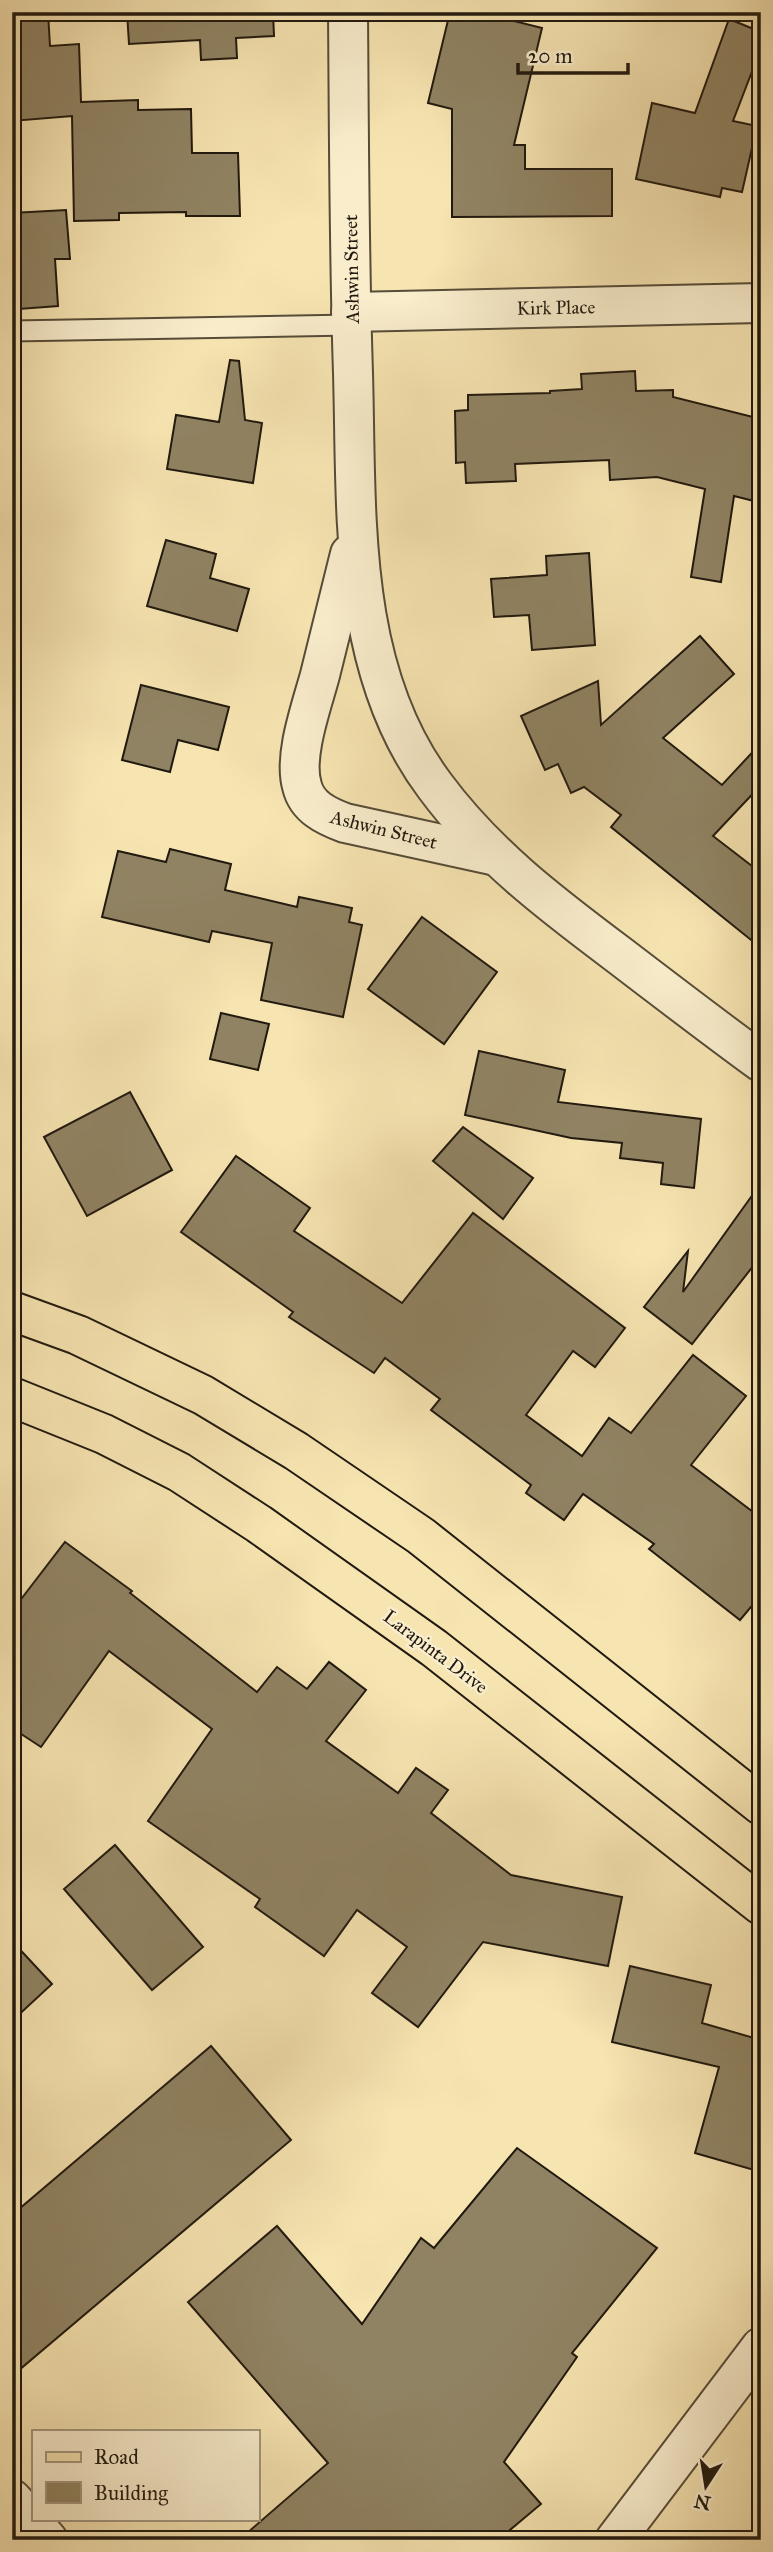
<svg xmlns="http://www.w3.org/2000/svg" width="773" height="2552" font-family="'IM FELL Great Primer',serif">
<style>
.building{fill:#908363;stroke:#21190f;stroke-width:2}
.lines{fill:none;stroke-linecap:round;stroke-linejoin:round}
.lane-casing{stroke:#564c38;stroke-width:23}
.street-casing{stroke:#564c38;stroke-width:42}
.primary-casing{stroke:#21190f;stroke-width:42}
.lane{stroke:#f9edcc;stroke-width:19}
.street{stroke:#f9edcc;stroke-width:38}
.primary{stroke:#f6e4b1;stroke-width:38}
.labels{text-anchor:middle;stroke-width:5;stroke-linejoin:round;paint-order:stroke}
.street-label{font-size:19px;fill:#21190f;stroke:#f9edcc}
</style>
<rect width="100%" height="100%" fill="#f6e4b1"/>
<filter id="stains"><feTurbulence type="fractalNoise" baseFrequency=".00286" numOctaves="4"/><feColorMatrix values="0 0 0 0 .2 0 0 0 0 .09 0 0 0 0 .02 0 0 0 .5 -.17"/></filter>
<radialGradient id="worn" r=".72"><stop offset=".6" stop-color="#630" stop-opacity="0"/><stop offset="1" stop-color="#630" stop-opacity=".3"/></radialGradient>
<g class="building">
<polygon points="12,12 48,12 50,46 79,44 81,102 138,100 138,110 191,109 192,153 238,153 240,216 186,216 186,212 119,213 119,220 74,221 72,116 12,121"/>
<polygon points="127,12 273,12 274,36 236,38 237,58 201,60 200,40 129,44"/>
<polygon points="450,12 478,12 542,28 514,145 525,145 525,169 612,169 612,216 452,217 452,109 428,103"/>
<polygon points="729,19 761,32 761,48 733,121 757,126 742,192 722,188 720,197 636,179 652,103 695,113"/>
<polygon points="66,210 70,259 55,259 58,306 19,309 16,271 12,271 12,213"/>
<polygon points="230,360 239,361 245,420 262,423 253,483 167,469 176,415 219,422"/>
<polygon points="635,371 636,391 673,390 673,397 761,419 761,493 756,492 754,501 734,496 721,582 691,577 705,489 657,477 610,480 609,460 515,464 516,481 466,483 465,462 456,463 455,411 468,410 468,395 550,393 550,391 582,389 581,374"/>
<polygon points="166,540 216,554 210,578 249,589 237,631 147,606"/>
<polygon points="589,553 595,645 532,650 529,615 494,617 491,579 547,575 546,556"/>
<polygon points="700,636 734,674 663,738 722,785 761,743 761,785 713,836 761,873 761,948 611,827 621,815 584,787 571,793 558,764 545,770 521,716 598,681 601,725"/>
<polygon points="141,685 229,707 218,750 178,740 170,772 122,760"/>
<polygon points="170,849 231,864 225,890 297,907 299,897 352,908 349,922 362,925 343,1017 261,1000 272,943 212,931 209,942 102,917 118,851 166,862"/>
<polygon points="422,917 497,972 444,1044 368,989"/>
<polygon points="221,1013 269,1024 258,1070 210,1059"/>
<polygon points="479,1051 565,1070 558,1102 701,1119 694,1188 661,1184 663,1163 620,1158 622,1143 571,1138 465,1115"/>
<polygon points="130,1092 172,1170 87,1216 44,1137"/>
<polygon points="463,1127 533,1178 503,1219 433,1161"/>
<polygon points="236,1156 310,1208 294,1231 402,1303 473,1213 625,1328 595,1367 573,1351 526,1415 582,1456 609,1418 631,1433 693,1355 746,1396 691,1465 761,1518 761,1595 740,1620 649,1549 654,1544 583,1494 564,1520 526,1493 531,1485 431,1410 440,1399 385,1358 374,1373 289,1317 293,1312 181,1232"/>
<polygon points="761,1183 761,1256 692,1344 644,1307 688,1251 683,1292"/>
<polygon points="65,1542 132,1591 130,1593 257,1692 277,1667 307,1689 329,1662 366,1690 326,1741 398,1793 416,1768 448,1790 431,1813 511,1875 622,1897 608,1966 483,1942 418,2027 372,1993 407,1947 357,1910 324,1956 255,1907 260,1899 148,1821 212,1729 109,1651 41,1747 12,1728 12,1611"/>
<polygon points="115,1845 203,1947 152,1990 64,1889"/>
<polygon points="12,1941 52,1984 12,2021"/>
<polygon points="630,1966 711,1985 702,2023 761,2040 761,2172 695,2153 719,2067 612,2042"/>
<polygon points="211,2046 291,2140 12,2376 12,2215"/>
<polygon points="517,2148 657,2248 572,2353 577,2357 504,2462 541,2504 498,2540 239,2540 328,2463 188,2302 277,2226 362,2324 421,2238 434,2248"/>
</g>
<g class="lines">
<g class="lane-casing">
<polyline id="lane" points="12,331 351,325"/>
</g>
<g class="street-casing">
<g id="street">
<path d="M348,12c1,121 1,241 5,361 4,139 -6,296 82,413 51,69 116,118 184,169 47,36 94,72 142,107"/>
<polyline points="351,312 761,303"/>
<path d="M350,554c-10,40 -20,80 -30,121 -8,30 -27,81 -18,111 5,21 24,30 43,37l151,33"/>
<polyline points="12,2499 48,2540"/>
<polyline points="615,2540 761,2347"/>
</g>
</g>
<g class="primary-casing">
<g id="primary">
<polyline points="12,1311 78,1335 203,1395 296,1451 421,1536 761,1805"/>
<polyline points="12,1397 104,1434 179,1472 259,1524 434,1648 761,1905"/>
</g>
</g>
<use href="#lane" class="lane"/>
<use href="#street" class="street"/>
<use href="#primary" class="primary"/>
</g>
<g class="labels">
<g class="street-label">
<text transform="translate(351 269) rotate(-91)" y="7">Ashwin Street</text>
<text transform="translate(556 307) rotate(-1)" y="7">Kirk Place</text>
<text transform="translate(384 829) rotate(14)" y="7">Ashwin Street</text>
<text transform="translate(436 1651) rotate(37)" y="7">Larapinta Drive</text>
</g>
</g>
<rect width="773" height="2552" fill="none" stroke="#f6e4b1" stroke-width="42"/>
<rect x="14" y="14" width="745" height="2524" fill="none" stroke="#21190f" stroke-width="3.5"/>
<rect x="21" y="21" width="731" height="2510" fill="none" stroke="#21190f" stroke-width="2"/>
<rect x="32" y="2430" width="228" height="91" fill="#f9edcc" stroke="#a39880" stroke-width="2"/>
<rect x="46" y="2452" width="35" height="10" fill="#f6e4b1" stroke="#a39880" stroke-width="2"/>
<text x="94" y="2464" font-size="21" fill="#21190f">Road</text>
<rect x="46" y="2482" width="35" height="21" fill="#908363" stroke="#a39880" stroke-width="2"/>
<text x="94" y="2500" font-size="21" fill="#21190f">Building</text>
<g transform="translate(706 2486) rotate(192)" stroke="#f9edcc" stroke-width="5" paint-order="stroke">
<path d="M0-5L12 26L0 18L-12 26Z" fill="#21190f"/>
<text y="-10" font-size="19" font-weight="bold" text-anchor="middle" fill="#21190f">N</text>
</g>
<path d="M518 63v10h110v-10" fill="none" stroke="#21190f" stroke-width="3.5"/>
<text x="528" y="63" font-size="21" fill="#21190f" stroke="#f9edcc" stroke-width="5" paint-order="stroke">20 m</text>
<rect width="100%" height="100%" filter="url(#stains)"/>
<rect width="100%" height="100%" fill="url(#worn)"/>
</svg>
